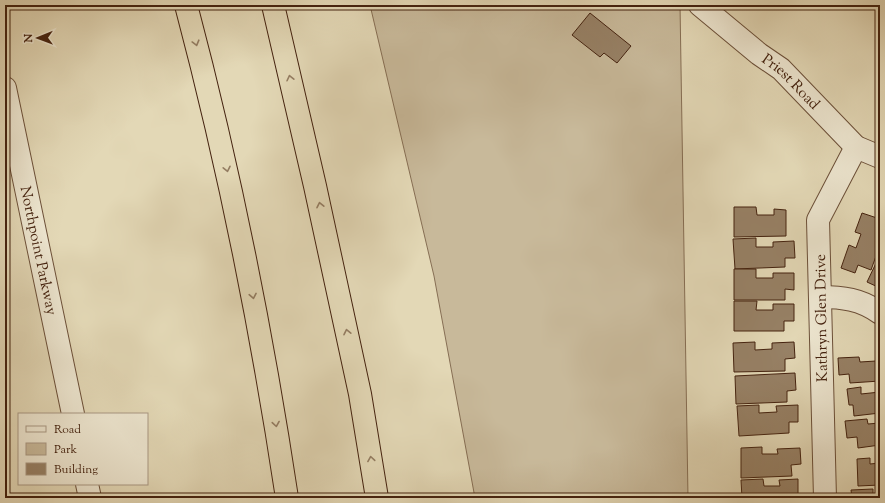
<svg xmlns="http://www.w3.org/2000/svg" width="885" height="503" font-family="'Sorts Mill Goudy',serif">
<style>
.green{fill:#c8b99a;stroke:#866e54}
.building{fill:#978166;stroke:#44220f}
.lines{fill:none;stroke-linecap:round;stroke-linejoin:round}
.minor-casing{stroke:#6c5039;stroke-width:24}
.highway-casing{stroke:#44220f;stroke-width:24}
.minor{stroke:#ede6d0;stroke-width:22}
.highway{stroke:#e3d8b6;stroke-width:22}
.oneway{stroke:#947d62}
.labels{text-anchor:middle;stroke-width:3;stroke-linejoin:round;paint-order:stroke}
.street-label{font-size:15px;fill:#44220f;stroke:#ede6d0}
</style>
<rect width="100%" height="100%" fill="#e3d8b6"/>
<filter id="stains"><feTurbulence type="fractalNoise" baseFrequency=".005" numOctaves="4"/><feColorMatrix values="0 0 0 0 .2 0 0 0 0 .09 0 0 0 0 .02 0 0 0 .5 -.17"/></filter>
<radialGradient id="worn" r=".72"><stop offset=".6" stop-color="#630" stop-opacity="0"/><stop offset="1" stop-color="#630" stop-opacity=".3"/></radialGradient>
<polygon class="green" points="370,5 680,5 688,498 475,498 434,276"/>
<g class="building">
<polygon points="590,13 631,46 617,63 604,53 600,57 572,35"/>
<polygon points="734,207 756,207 757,215 774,215 774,209 786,210 786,236 734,237"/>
<polygon points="862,213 880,219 880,245 871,270 858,265 855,273 841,268 849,245 856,248 861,234 855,232"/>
<polygon points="756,238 756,247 773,247 773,242 794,241 795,258 785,258 785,267 735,269 733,239"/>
<polygon points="877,261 880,262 880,288 867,282"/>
<polygon points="734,269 756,269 756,278 773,278 773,273 794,273 794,290 785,289 785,300 734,300"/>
<polygon points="734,301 757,301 756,310 773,310 773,304 794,304 794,321 784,321 784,331 734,331"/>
<polygon points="755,342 755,350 772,349 772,343 794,342 795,358 785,359 785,371 734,372 733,343"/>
<polygon points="880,350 880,381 850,383 849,374 839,375 838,358 859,357 860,362 876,361 876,351"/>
<polygon points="795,373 796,390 787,391 787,402 736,404 735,376"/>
<polygon points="861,387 861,394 880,392 880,413 854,416 853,405 849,405 847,389"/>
<polygon points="759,405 759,413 777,412 776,406 798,405 798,422 789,422 789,433 739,436 737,406"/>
<polygon points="867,419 868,424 880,423 880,445 858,448 857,437 847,438 845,421"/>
<polygon points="762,447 762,454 778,454 777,449 800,448 801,464 791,465 792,476 741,478 741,448"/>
<polygon points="870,458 870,464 880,463 880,485 858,486 857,459"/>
<polygon points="763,479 764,486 780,486 779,480 798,479 798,498 742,498 741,480"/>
<polygon points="873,489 873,496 880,495 880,498 852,498 851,490"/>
</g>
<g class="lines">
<g class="minor-casing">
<g id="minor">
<path id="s1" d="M700,5l59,49 22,15 75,78 24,10"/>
<path id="s2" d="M5,88l68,326"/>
<path d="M820,297c22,0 41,2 60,16"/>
<polyline points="87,484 90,498"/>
<polyline points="825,498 818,220 856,147"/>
</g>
</g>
<g class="highway-casing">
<g id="highway">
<path d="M186,5c43,162 76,327 101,493"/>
<polyline points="273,5 315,186 360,394 377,498"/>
</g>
</g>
<use href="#minor" class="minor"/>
<use href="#highway" class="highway"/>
</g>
<defs><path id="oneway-chevron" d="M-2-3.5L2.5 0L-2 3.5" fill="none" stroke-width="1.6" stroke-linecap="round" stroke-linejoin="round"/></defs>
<g class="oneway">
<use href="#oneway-chevron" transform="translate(196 43) rotate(75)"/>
<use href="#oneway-chevron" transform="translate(290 78) rotate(-103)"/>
<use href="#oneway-chevron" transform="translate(227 169) rotate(78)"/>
<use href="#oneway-chevron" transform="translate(320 205) rotate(-102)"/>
<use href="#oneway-chevron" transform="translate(253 296) rotate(79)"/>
<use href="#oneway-chevron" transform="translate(347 332) rotate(-102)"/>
<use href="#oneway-chevron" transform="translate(276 424) rotate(81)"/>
<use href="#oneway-chevron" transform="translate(371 459) rotate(-99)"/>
</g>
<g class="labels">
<g class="street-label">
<text dy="5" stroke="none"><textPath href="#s1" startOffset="119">Priest Road</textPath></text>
<text dy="5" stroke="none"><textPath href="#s2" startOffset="166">Northpoint Parkway</textPath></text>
<text transform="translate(821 318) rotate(-91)" y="5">Kathryn Glen Drive</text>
</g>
</g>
<rect width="885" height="503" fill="none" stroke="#e3d8b6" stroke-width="20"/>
<rect x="6" y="6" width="873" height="491" fill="none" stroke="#44220f" stroke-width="2"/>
<rect x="10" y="10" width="865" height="483" fill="none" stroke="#44220f"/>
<rect x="18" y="413" width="130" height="72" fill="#ede6d0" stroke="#a99883"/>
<rect x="26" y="426" width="20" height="6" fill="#ede6d0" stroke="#a99883"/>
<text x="54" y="433" font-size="12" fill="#44220f">Road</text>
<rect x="26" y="443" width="20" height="12" fill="#c8b99a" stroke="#a99883"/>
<text x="54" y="453" font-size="12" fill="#44220f">Park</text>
<rect x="26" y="463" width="20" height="12" fill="#978166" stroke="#a99883"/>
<text x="54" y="473" font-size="12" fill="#44220f">Building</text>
<g transform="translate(38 38) rotate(269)" stroke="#ede6d0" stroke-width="3" paint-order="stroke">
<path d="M0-3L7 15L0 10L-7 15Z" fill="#44220f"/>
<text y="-6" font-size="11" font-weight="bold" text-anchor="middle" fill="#44220f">N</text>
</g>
<rect width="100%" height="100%" filter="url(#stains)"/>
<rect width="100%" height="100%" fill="url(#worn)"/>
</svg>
